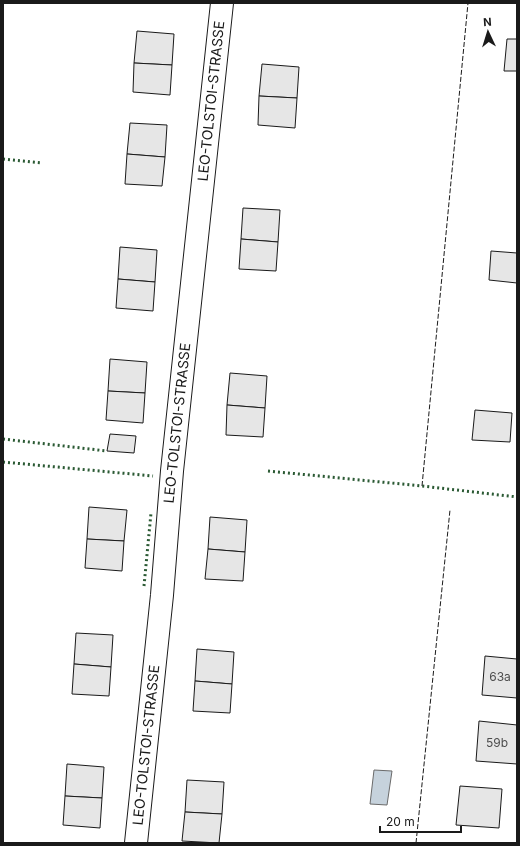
<svg xmlns="http://www.w3.org/2000/svg" width="520" height="846" font-family="Inter,sans-serif">
<style>
.water{fill:#c6d2dc;stroke:#6a6a6a}
.building{fill:#e6e6e6;stroke:#1a1a1a}
.lines{fill:none;stroke-linecap:round;stroke-linejoin:round}
.minor-casing{stroke:#1a1a1a;stroke-width:24}
.minor{stroke:#fff;stroke-width:22}
.hedge{stroke:#2b5a34;stroke-width:3;stroke-dasharray:2 3;stroke-linecap:butt}
.fence{stroke:#1a1a1a;stroke-width:1;stroke-dasharray:5 2;stroke-linecap:butt}
.labels{text-anchor:middle;stroke-width:3;stroke-linejoin:round;paint-order:stroke}
.number-label{font-size:12px;fill:#4d4d4d}
.street-label{font-size:14px;fill:#1a1a1a;stroke:#fff}
</style>
<rect width="100%" height="100%" fill="#fff"/>
<polygon class="water" points="374,770 392,771 387,805 370,804"/>
<g class="building">
<polygon points="137,31 174,34 172,65 134,63"/>
<polygon points="507,39 517,39 517,71 504,71"/>
<polygon points="134,63 172,65 170,95 133,92"/>
<polygon points="262,64 299,67 297,98 259,96"/>
<polygon points="259,96 297,98 295,128 258,125"/>
<polygon points="130,123 167,125 165,157 127,154"/>
<polygon points="127,154 165,157 162,186 125,184"/>
<polygon points="243,208 280,210 278,242 241,239"/>
<polygon points="241,239 278,242 276,271 239,269"/>
<polygon points="120,247 157,250 155,282 118,279"/>
<polygon points="491,251 517,253 517,283 489,280"/>
<polygon points="118,279 155,282 153,311 116,308"/>
<polygon points="110,359 147,362 145,393 108,391"/>
<polygon points="230,373 267,376 265,408 227,405"/>
<polygon points="108,391 145,393 143,423 106,420"/>
<polygon points="227,405 265,408 263,437 226,435"/>
<polygon points="475,410 512,413 510,442 472,440"/>
<polygon points="110,434 136,436 134,453 107,451"/>
<polygon points="89,507 127,510 124,541 87,539"/>
<polygon points="210,517 247,520 245,552 208,549"/>
<polygon points="87,539 124,541 122,571 85,568"/>
<polygon points="208,549 245,552 243,581 205,579"/>
<polygon points="76,633 113,635 111,667 74,664"/>
<polygon points="197,649 234,652 232,684 195,681"/>
<polygon points="485,656 517,659 517,698 482,695"/>
<polygon points="74,664 111,667 109,696 72,694"/>
<polygon points="195,681 232,684 230,713 193,711"/>
<polygon points="479,721 517,725 517,764 476,761"/>
<polygon points="67,764 104,767 102,798 65,796"/>
<polygon points="187,780 224,782 222,814 185,812"/>
<polygon points="460,786 502,789 499,828 456,825"/>
<polygon points="65,796 102,798 100,828 63,825"/>
<polygon points="185,812 222,814 219,843 182,841"/>
</g>
<g class="lines">
<g class="minor-casing">
<polyline id="minor" points="136,843 162,595 172,471 222,3"/>
</g>
<use href="#minor" class="minor"/>
<g class="hedge">
<polyline points="3,159 42,163"/>
<polyline points="3,439 107,451"/>
<polyline points="3,462 153,476"/>
<polyline points="268,471 422,486 517,497"/>
<polyline points="144,586 151,513"/>
</g>
<g class="fence">
<polyline points="422,486 468,3"/>
<polyline points="416,843 450,510"/>
</g>
</g>
<g class="labels">
<g class="number-label">
<text x="500" y="681">63a</text>
<text x="497" y="747">59b</text>
</g>
<g class="street-label">
<text transform="translate(211 101) rotate(-84)" y="5">LEO-TOLSTOI-STRASSE</text>
<text transform="translate(177 423) rotate(-84)" y="5">LEO-TOLSTOI-STRASSE</text>
<text transform="translate(146 745) rotate(-84)" y="5">LEO-TOLSTOI-STRASSE</text>
</g>
</g>
<rect width="520" height="846" fill="none" stroke="#1a1a1a" stroke-width="8"/>
<g transform="translate(488 32) rotate(356)" stroke="#ffffff" stroke-width="3" paint-order="stroke">
<path d="M0-3L7 15L0 10L-7 15Z" fill="#1a1a1a"/>
<text y="-6" font-size="11" font-weight="bold" text-anchor="middle" fill="#1a1a1a">N</text>
</g>
<path d="M380 826v6h81v-6" fill="none" stroke="#1a1a1a" stroke-width="2"/>
<text x="386" y="826" font-size="12" fill="#1a1a1a" stroke="#ffffff" stroke-width="3" paint-order="stroke">20 m</text>
</svg>
